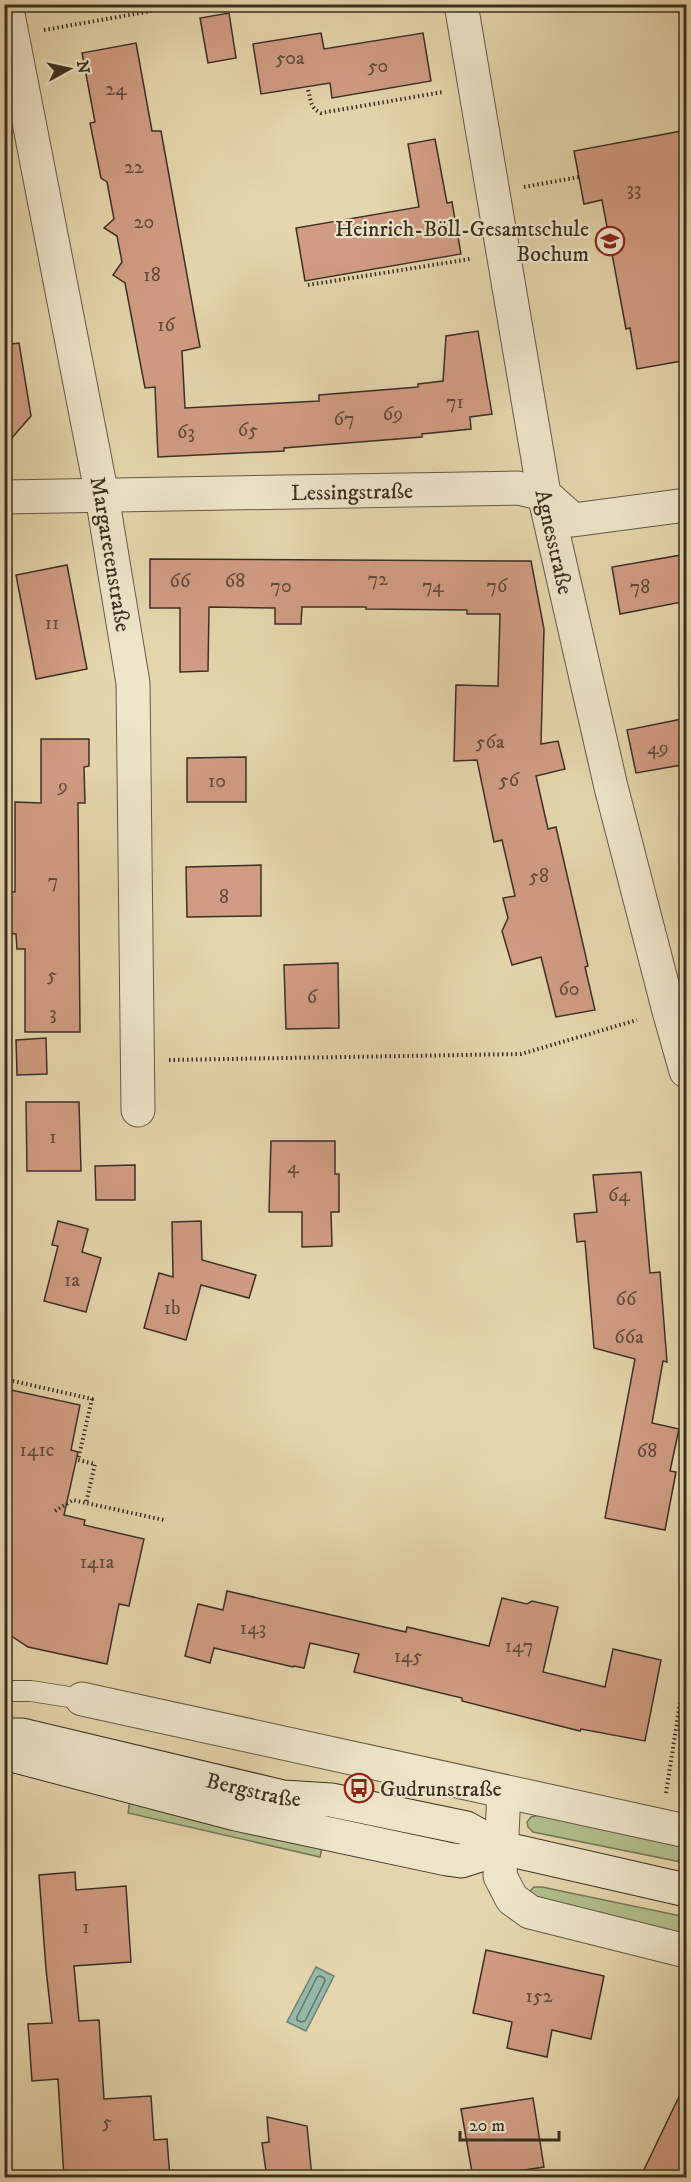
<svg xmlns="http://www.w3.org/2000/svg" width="691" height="2182" font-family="'IM FELL DW Pica',serif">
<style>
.green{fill:#b1be8c;stroke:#767757;stroke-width:1.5}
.water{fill:#95b9a9;stroke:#718273;stroke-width:1.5}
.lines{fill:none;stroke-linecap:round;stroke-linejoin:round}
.shore{stroke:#687466;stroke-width:1.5}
.building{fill:#d19c83;stroke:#3b3022;stroke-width:1.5}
.lane-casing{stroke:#655944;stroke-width:22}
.street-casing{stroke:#655944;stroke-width:35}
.secondary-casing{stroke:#3b3022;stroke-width:35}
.path{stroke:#3b3022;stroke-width:4;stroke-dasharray:1.5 3;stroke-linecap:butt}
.lane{stroke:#ede4c9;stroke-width:20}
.street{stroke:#ede4c9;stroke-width:33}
.secondary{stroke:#ede4c9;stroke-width:33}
.labels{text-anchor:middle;stroke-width:4.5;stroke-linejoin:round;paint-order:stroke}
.number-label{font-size:20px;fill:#604b3a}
.poi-label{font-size:22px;fill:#3b3022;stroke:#ede4c9;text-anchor:end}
.street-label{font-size:22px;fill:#3b3022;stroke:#ede4c9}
</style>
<rect width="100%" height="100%" fill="#e4d5ac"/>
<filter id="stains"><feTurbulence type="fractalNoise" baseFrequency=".00333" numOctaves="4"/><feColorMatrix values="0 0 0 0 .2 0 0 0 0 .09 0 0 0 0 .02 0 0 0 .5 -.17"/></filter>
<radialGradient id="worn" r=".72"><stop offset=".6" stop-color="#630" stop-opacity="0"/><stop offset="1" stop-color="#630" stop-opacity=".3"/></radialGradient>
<g class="green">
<polygon points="130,1800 323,1842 320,1857 128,1813"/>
<polygon points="540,1815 686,1847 686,1863 533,1832 528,1827 527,1822 531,1817"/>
<polygon points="534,1887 542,1887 686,1917 686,1935 538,1904 528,1893"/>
</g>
<polygon class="water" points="316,1967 334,1976 306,2031 287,2022"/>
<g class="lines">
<polygon class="shore" points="320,1976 324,1978 325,1981 305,2021 301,2022 297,2020 297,2017 317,1977"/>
</g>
<g class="building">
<polygon points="229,13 236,58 208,63 200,18"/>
<polygon points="321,33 324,49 423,33 431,81 332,98 330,83 261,94 253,44"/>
<polygon points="136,43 152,131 161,131 200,347 182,351 185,408 319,401 319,395 418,387 418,384 443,381 446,336 478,331 492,414 470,417 471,429 422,434 422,437 284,448 284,451 158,457 155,387 145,388 125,283 113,275 122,262 117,236 104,228 114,219 107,182 101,178 90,123 95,122 82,53"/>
<polygon points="687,130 687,360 637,369 630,328 626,329 602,200 584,204 574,151"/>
<polygon points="435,139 447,203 452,202 461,254 305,281 296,228 419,207 408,144"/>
<polygon points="19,343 31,416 4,447 4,345"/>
<polygon points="687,554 687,601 620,614 612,567"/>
<polygon points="150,559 531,561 544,629 541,744 558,741 565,769 536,776 548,829 556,827 588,966 585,967 595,1010 556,1017 541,957 512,965 502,931 508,918 503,898 515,896 502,840 494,842 477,760 454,761 456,685 498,686 500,614 467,614 467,610 366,609 366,607 302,607 301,624 275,624 275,608 209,607 208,671 180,672 180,608 150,608"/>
<polygon points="67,565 87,669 36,679 16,575"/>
<polygon points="687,718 687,764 636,773 627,730"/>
<polygon points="41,739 89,739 89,766 84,767 85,803 78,803 80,1032 25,1032 25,949 17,949 16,934 7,933 7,891 15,892 15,802 41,803"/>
<polygon points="246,757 246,802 187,802 187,758"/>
<polygon points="261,865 261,916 187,917 186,867"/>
<polygon points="338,963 339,1028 286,1029 284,965"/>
<polygon points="46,1038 47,1074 17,1075 16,1040"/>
<polygon points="26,1102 79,1102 81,1171 27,1171"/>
<polygon points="271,1141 335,1141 335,1174 339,1174 339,1212 331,1212 332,1246 302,1247 302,1212 269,1212"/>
<polygon points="135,1165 135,1200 96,1200 95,1166"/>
<polygon points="641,1172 650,1273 660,1272 667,1362 663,1361 652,1423 679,1429 670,1471 676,1472 665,1530 605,1518 635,1359 594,1348 585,1241 577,1242 574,1214 597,1212 593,1175"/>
<polygon points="58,1221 88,1229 82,1252 101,1258 86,1312 44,1301 58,1246 52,1245"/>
<polygon points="201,1221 202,1260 256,1275 249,1298 201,1285 186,1340 144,1328 159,1273 173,1277 172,1222"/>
<polygon points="11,1390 80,1405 71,1450 78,1452 64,1515 85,1520 84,1525 144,1539 129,1606 119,1604 107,1664 28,1647 4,1631 4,1418"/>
<polygon points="227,1591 406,1632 407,1627 489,1646 502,1598 527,1604 532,1601 558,1607 543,1672 605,1687 613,1649 661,1660 645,1741 581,1729 580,1731 462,1701 462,1698 354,1672 359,1654 310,1643 304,1668 294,1666 293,1667 214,1648 210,1663 185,1656 198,1604 223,1610"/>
<polygon points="75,1872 76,1890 126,1886 131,1962 74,1966 79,2021 99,2020 104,2099 151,2096 154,2140 167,2139 170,2178 64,2178 58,2079 32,2081 28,2024 52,2023 46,1969 39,1875"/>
<polygon points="486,1950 604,1976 591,2039 552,2030 547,2057 507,2048 512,2022 473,2013"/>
<polygon points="687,2080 687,2178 640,2178"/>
<polygon points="533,2098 544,2167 473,2178 461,2109"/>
<polygon points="267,2117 307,2126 312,2178 267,2178 262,2143 269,2142"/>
</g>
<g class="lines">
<g class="lane-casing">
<polyline id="lane" points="4,1691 31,1691 82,1699"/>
</g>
<g class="street-casing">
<g id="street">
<path id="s1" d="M6,4l96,492 31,187 5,427"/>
<path id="s2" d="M461,4l83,490 67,293 58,224 17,60"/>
<path id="s3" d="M4,497l514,-9 26,6 29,26 113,-15"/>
<polyline points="82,1699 686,1831"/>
<polyline points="504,1792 500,1876 512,1899 530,1912 686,1951"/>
</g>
</g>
<g class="secondary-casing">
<g id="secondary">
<path id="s4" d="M4,1735h18l261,62 48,3 135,28 36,20 184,42"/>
<polyline points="4,1753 236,1814 447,1859 461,1861 502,1848"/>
</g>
</g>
<g class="path">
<polyline points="44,30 191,4"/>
<path d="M308,90c3,10 2,18 13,23l122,-21"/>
<polyline points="524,187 579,177"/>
<polyline points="308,285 470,259"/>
<polyline points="169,1060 521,1054 637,1020"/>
<polyline points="4,1379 92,1399 78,1460 95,1464 86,1503 164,1520"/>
<polyline points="55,1511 73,1500 86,1503"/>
<polyline points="666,1793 686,1664"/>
</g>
<use href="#lane" class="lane"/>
<use href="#street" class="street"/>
<use href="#secondary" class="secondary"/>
</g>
<defs>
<g id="school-ring" transform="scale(1.5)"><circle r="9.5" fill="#ede4c9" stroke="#8f2418" stroke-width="1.5"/><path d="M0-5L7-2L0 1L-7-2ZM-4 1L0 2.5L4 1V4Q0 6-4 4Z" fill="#8f2418"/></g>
<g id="bus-ring" transform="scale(1.5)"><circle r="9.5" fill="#ede4c9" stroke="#8f2418" stroke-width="1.5"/><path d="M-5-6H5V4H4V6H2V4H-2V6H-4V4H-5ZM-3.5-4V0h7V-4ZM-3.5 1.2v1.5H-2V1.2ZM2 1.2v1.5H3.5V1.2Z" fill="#8f2418"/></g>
</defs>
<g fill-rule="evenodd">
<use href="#school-ring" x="610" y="241"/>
<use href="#bus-ring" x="359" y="1788"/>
</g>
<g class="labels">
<g class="number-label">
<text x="290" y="64">50a</text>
<text x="378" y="72">50</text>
<text x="116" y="95">24</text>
<text x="134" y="173">22</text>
<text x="634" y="195">33</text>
<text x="144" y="228">20</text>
<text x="152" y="281">18</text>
<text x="166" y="331">16</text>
<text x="455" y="408">71</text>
<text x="393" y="420">69</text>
<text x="344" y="425">67</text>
<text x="248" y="436">65</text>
<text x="186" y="438">63</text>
<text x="378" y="585">72</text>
<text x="180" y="587">66</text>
<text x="235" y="587">68</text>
<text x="281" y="592">70</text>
<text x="433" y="592">74</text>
<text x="497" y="592">76</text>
<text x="640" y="593">78</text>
<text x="52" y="629">11</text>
<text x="490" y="748">56a</text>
<text x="658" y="754">49</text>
<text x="509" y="786">56</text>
<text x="217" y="787">10</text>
<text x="63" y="792">9</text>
<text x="539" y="882">58</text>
<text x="53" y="887">7</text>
<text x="224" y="903">8</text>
<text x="52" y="981">5</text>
<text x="569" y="995">60</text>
<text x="312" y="1003">6</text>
<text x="53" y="1019">3</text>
<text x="53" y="1143">1</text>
<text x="293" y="1173">4</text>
<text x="619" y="1201">64</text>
<text x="72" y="1286">1a</text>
<text x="626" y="1305">66</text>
<text x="172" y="1314">1b</text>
<text x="629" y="1343">66a</text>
<text x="37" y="1456">141c</text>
<text x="647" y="1457">68</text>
<text x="97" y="1568">141a</text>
<text x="253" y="1634">143</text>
<text x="519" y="1652">147</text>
<text x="408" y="1662">145</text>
<text x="86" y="1933">1</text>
<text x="539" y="2002">152</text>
<text x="107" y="2128">5</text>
</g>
<g class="poi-label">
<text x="589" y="236">Heinrich-Böll-Gesamtschule<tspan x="589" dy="25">Bochum</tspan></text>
<text x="380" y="1796" text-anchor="start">Gudrunstraße</text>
</g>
<g class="street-label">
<text dy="8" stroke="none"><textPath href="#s3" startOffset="348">Lessingstraße</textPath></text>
<text dy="8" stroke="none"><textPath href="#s2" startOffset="546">Agnesstraße</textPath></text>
<text dy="8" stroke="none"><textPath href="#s1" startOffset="560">Margaretenstraße</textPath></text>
<text dy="8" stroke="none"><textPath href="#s4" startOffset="256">Bergstraße</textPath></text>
</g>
</g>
<rect width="691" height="2182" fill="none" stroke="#e4d5ac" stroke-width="24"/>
<rect x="6" y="6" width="679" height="2170" fill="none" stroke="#3b3022" stroke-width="3"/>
<rect x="12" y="12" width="667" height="2158" fill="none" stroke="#3b3022" stroke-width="1.5"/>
<g transform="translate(69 69) rotate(82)" stroke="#ede4c9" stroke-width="4.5" paint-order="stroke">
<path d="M0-4.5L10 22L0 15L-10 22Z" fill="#3b3022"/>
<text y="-9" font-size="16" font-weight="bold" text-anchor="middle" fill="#3b3022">N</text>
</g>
<path d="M460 2131v9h99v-9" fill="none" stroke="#3b3022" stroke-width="3"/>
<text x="469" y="2131" font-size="18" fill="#3b3022" stroke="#ede4c9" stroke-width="4.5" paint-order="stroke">20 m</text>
<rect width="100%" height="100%" filter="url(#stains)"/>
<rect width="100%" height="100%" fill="url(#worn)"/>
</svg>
